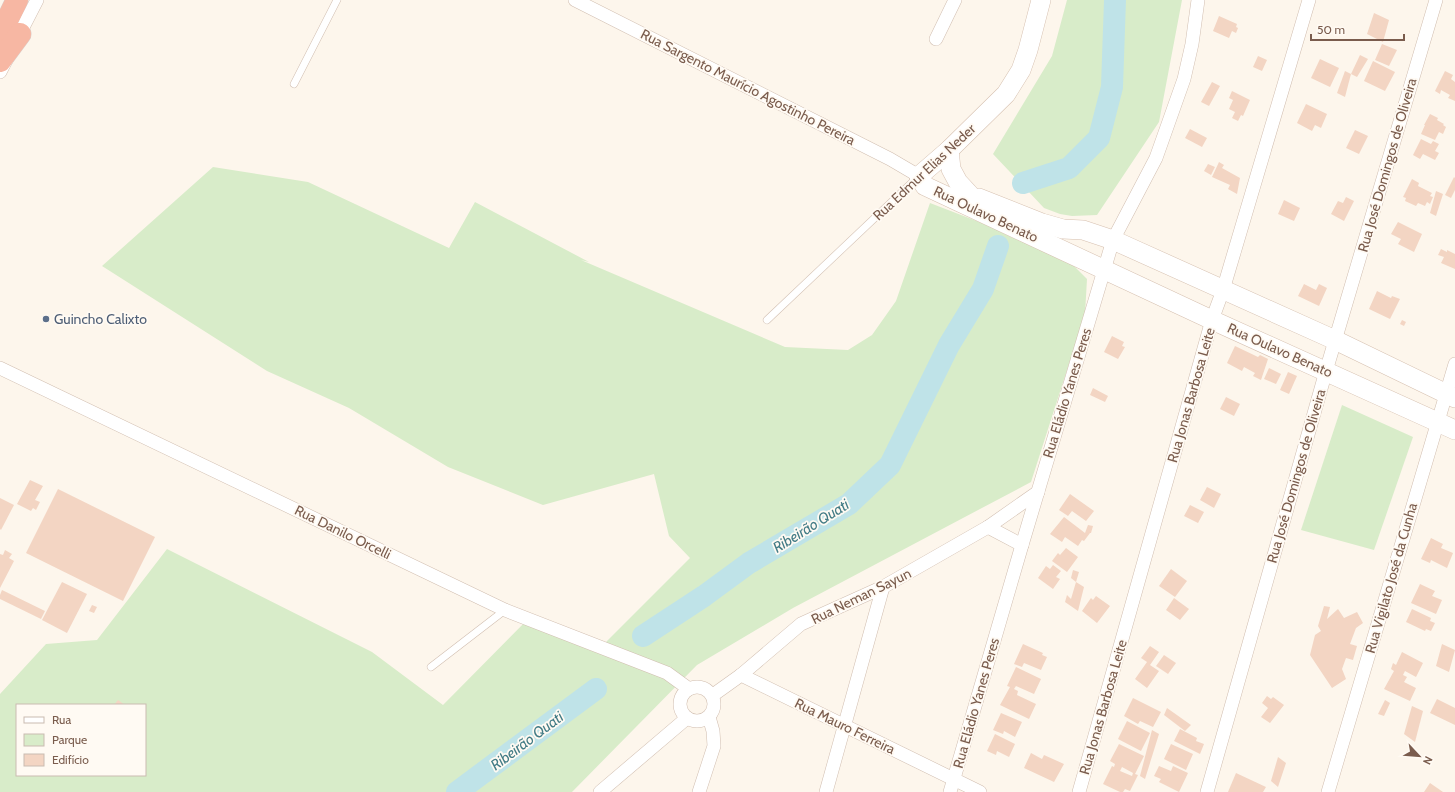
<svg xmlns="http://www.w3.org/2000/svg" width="1455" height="792" font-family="Cabin,sans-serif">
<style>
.green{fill:#d8ecc9;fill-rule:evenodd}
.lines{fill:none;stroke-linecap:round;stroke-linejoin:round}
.river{stroke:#bfe3e8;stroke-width:22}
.building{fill:#f3d5c3;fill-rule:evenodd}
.lane-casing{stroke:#d1beb0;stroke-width:8}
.street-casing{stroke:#d1beb0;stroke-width:14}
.secondary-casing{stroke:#d6c0b0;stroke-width:20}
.highway-casing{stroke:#dad1cd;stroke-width:23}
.lane{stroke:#fff;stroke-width:7}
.street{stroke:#fff;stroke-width:13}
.secondary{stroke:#fff;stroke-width:19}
.highway{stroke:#f7b7a3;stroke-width:22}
.service-dot{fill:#5c6f8a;stroke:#fffaf3;stroke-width:1.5}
.labels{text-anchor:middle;stroke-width:3.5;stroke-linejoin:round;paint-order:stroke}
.street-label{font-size:14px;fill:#7a5c4d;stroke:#fffaf3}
.service-label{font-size:14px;fill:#4e5e75;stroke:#fffaf3;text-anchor:start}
.water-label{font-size:15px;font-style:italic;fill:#437c86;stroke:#fffaf3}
</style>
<rect width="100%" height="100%" fill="#fdf6ec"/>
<g class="green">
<polygon points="1067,0 1182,0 1159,122 1097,215 1072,216 1060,214 1044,208 993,154 1052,56"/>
<path d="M213,167l95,15 141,66 26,-46 114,60 -8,-2 204,87 63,3 24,-15 24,-34 34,-98 57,22 24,12 57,23 19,19 -2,35 -54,168 -238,126 -96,57 -125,127h-572v-98l46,-50 51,-4 70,-91 205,103 71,53 88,-89 65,36 94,-94 -21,-22 -15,-62 -111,31 -95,-38 -99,-59 -82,-37 -165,-105zM17,705h128v70h-128z"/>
<polygon points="1342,405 1413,437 1374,550 1301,530"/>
</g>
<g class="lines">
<g class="river">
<polyline points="1023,183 1069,168 1099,138 1112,87 1115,0"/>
<polyline points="643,636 704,596 749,563 849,504 890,465 949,345 983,289 998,246"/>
<polyline points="457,792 596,689"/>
</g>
</g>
<g class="building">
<polygon points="1374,13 1389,20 1383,42 1367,34"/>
<polygon points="1219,16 1237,24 1236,27 1238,28 1236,33 1232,31 1229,38 1213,31"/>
<polygon points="1382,44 1397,50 1389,66 1375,60"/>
<polygon points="1360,55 1368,59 1357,77 1351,74"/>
<polygon points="1258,56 1267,60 1262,71 1253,67"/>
<polygon points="1320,59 1339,68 1330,87 1311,78"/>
<polygon points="1373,61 1395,72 1385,91 1364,81"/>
<polygon points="1345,71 1351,74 1345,97 1337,93"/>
<polygon points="1445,71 1453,75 1451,79 1455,82 1455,101 1448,98 1450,95 1441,90 1440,94 1435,91"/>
<polygon points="1212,82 1220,86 1209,106 1201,102"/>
<polygon points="1232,91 1250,100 1243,116 1241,115 1238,121 1232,118 1235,112 1229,109 1233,100 1229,98"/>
<polygon points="1306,104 1327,114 1321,128 1315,125 1312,131 1297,123"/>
<polygon points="1430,114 1438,118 1437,120 1444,124 1443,125 1446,127 1443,134 1439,132 1435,140 1421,134 1425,125 1424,125"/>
<polygon points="1190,129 1207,138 1202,147 1185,138"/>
<polygon points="1355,130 1368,136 1359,154 1346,148"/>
<polygon points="1421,139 1431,144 1433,141 1439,144 1435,151 1439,153 1435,160 1423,154 1420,159 1413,155"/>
<polygon points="1219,162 1224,165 1222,168 1240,178 1237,194 1228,189 1230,185 1212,177"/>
<polygon points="1208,164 1215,167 1211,175 1204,171"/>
<polygon points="1454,177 1455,178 1455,190 1451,198 1445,195"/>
<polygon points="1412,179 1419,183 1418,186 1432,193 1430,196 1433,197 1430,204 1427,202 1425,206 1418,203 1416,206 1405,201 1406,198 1403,197"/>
<polygon points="1436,191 1443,194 1436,216 1430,213"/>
<polygon points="1346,197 1354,201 1344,221 1331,214 1338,201 1343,203"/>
<polygon points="1284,200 1300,208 1294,221 1278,214"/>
<polygon points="1398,222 1422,234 1414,252 1398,244 1401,239 1391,234"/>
<polygon points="1441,249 1447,252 1447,250 1455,254 1455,269 1441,263 1444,257 1438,255"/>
<polygon points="1304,284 1316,290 1319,284 1327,288 1319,306 1298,296"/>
<polygon points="1377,291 1391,298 1392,296 1400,299 1390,319 1369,309"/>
<polygon points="1402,320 1406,322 1404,326 1400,324"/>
<polygon points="1112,336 1124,342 1122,346 1125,347 1118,359 1104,352"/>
<polygon points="1235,346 1258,357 1260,355 1268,359 1261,380 1253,376 1255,373 1244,367 1242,371 1227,363"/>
<polygon points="1269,368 1281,374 1276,384 1264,379"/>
<polygon points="1288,372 1297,376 1289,394 1280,390"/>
<polygon points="1093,388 1108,396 1105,402 1090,395"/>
<polygon points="1226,397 1240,404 1234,416 1220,409"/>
<polygon points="30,480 43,486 35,500 40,502 36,510 33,508 31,511 17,504"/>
<polygon points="1207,487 1221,494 1214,508 1200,500"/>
<polygon points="58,489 155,537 123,601 26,553"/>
<polygon points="1070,494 1094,511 1086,521 1072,511 1068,516 1059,510"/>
<polygon points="0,498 14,505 1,530 0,529"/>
<polygon points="1190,505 1204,512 1198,523 1184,516"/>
<polygon points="1064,517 1085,533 1088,525 1093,526 1091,533 1090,533 1084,541 1082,540 1078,546 1065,537 1062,542 1050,534"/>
<polygon points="1431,538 1443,544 1441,548 1453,553 1447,568 1431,560 1430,563 1421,559"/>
<polygon points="1066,548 1078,557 1067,572 1052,561 1058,553 1060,555"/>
<polygon points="5,550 12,554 9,558 14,561 0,588 0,554 3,555"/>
<polygon points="1053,565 1061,571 1056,577 1060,579 1053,589 1038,578 1046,566 1050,569"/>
<polygon points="1171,569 1187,581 1175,597 1159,586"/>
<polygon points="1073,570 1079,572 1076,582 1071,578"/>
<polygon points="62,582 87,594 67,633 42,620"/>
<polygon points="1076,582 1084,587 1078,611 1065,602 1067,595 1071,599"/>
<polygon points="1420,584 1435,591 1432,596 1442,600 1436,614 1411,603"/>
<polygon points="2,590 45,611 41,619 0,599 0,595"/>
<polygon points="1096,596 1110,606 1097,623 1082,611 1091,598 1093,600"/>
<polygon points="1174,598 1189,609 1180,620 1166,610"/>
<polygon points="92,605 97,607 94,613 89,611"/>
<polygon points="1324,606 1330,607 1327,619 1338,609 1344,618 1357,612 1363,623 1356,628 1350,644 1357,646 1353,660 1346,658 1342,669 1346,679 1332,688 1310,655 1315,635 1321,631 1318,626"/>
<polygon points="1412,609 1431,618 1430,621 1435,623 1431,631 1426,629 1425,631 1406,622"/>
<polygon points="1023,644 1043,653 1042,655 1047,657 1041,670 1024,663 1022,667 1014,664"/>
<polygon points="1442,644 1455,650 1449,672 1436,666"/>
<polygon points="1150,646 1159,652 1150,665 1159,671 1147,688 1135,679 1147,662 1141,658"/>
<polygon points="1402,652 1423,663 1416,677 1405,671 1403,675 1407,677 1404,682 1416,688 1410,701 1384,689 1394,671 1391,669 1393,663 1396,665"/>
<polygon points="1164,655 1176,663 1168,674 1156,666"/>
<polygon points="1016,667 1041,679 1034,694 1016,686 1014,689 1018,691 1017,695 1036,704 1029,719 1000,705 1010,687 1007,686"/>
<polygon points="1267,696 1271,699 1273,697 1284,705 1270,723 1261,717 1268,708 1262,703"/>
<polygon points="1133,698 1161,712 1153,727 1140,721 1138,724 1124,716"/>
<polygon points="1437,699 1455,708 1455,725 1430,713"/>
<polygon points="118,700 125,705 114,705"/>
<polygon points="1385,700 1390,703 1384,716 1378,714"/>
<polygon points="1412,706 1423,711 1415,742 1404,734"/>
<polygon points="1167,708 1191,725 1185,731 1164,715"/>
<polygon points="1001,713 1022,722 1015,737 1004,731 1003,734 993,730"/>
<polygon points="1127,721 1150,733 1141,751 1118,739"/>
<polygon points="1180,729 1197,738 1196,741 1204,744 1200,754 1174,741"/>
<polygon points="1152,730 1159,734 1145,779 1140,776"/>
<polygon points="995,734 1015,744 1009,757 997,751 996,755 987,751"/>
<path d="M1119,744l25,12 -9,18 3,1 -8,16 -5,-2 -2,3h-3l-17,-8 9,-18 2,1 1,-3 -5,-3zM1122,767l11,6 -1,3 -12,-5z"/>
<polygon points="1171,744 1193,754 1186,770 1164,759"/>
<polygon points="1031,753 1042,759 1044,755 1064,764 1054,782 1024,768"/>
<polygon points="1278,757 1286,763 1278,787 1271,781"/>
<polygon points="1159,766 1171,771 1173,766 1188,773 1179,792 1159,782 1161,779 1154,776"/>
<polygon points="1236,773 1266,787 1263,792 1228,792"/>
<polygon points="1430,783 1443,792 1424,792"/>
</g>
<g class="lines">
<g class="lane-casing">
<g id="lane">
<polyline points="294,84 337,0"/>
<polyline points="767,320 919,176"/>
<polyline points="431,667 505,610"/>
</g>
</g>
<g class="street-casing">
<g id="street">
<polyline points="575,0 890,159 919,176"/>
<polyline points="936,39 955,0"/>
<polyline points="0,72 37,0"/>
<polyline points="0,368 505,610 667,673 689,689"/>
<polyline points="988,527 1022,545"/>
<polyline points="741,675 801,624 883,587 988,527 1038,492"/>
<circle cx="697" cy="704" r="17"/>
<polyline points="713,695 741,675 980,792"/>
<polyline points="600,792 687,718"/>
<polyline points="699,792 714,746 713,731 709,717"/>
<polyline points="826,792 883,587"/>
<polyline points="950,792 1022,545 1113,240 1156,158 1184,79 1192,44 1198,0"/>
<polyline points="1079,792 1212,320 1223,290 1309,0"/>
<polyline points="1207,792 1326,371 1436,0"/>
<polyline points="1328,792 1455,364"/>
</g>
</g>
<g class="secondary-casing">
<g id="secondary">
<polyline points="949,150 951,169 958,182 970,195"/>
<polyline points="919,176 925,186 1212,320 1455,430"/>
<polyline points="919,176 949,150 1006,94 1021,70 1028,50 1041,0"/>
<polyline points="979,198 1042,223 1063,229 1083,230 1113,240 1335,340 1455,398"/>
</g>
</g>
<g class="highway-casing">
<g id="highway">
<polyline points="0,35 17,0"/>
<polyline points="0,61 20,34"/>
</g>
</g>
<use href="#lane" class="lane"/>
<use href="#street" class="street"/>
<use href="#secondary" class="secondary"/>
<use href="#highway" class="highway"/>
</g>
<circle class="service-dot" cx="46" cy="319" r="4"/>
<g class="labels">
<g class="street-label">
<text transform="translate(748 87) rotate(27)" y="5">Rua Sargento Maurício Agostinho Pereira</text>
<text transform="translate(1387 165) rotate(-74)" y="5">Rua José Domingos de Oliveira</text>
<text transform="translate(924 172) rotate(-43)" y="5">Rua Edmur Elias Neder</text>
<text transform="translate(986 214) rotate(25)" y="5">Rua Oulavo Benato</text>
<text transform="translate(1280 350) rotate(24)" y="5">Rua Oulavo Benato</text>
<text transform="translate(1067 393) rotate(-73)" y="5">Rua Eládio Yanes Peres</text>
<text transform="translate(1191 395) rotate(-74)" y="5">Rua Jonas Barbosa Leite</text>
<text transform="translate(1296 476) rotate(-74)" y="5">Rua José Domingos de Oliveira</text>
<text transform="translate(343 532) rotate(26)" y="5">Rua Danilo Orcelli</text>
<text transform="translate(1391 578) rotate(-74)" y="5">Rua Vigilato José da Cunha</text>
<text transform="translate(861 596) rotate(-26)" y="5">Rua Neman Sayun</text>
<text transform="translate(976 703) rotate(-74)" y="5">Rua Eládio Yanes Peres</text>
<text transform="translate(1103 707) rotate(-74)" y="5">Rua Jonas Barbosa Leite</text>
<text transform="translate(845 726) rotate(26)" y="5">Rua Mauro Ferreira</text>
</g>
<g class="service-label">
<text x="54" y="324">Guincho Calixto</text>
</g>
<g class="water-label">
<text transform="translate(811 526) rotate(-32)" y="5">Ribeirão Quati</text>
<text transform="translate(527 741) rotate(-37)" y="5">Ribeirão Quati</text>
</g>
</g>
<rect x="16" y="704" width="130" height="72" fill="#fffaf3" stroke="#cabbb1"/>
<rect x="24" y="717" width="20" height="6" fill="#ffffff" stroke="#cabbb1"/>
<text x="52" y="724" font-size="12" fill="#7a5c4d">Rua</text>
<rect x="24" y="734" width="20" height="12" fill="#d8ecc9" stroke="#cabbb1"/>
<text x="52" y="744" font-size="12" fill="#7a5c4d">Parque</text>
<rect x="24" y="754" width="20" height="12" fill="#f3d5c3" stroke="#cabbb1"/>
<text x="52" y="764" font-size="12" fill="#7a5c4d">Edifício</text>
<g transform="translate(1419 756) rotate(116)" stroke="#fffaf3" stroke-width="3" paint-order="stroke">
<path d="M0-3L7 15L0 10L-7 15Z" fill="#7a5c4d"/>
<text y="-6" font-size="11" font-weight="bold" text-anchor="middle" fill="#7a5c4d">N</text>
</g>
<path d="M1311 34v6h93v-6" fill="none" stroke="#7a5c4d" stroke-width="2"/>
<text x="1317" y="34" font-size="12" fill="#7a5c4d" stroke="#fffaf3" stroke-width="3" paint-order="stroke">50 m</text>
</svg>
